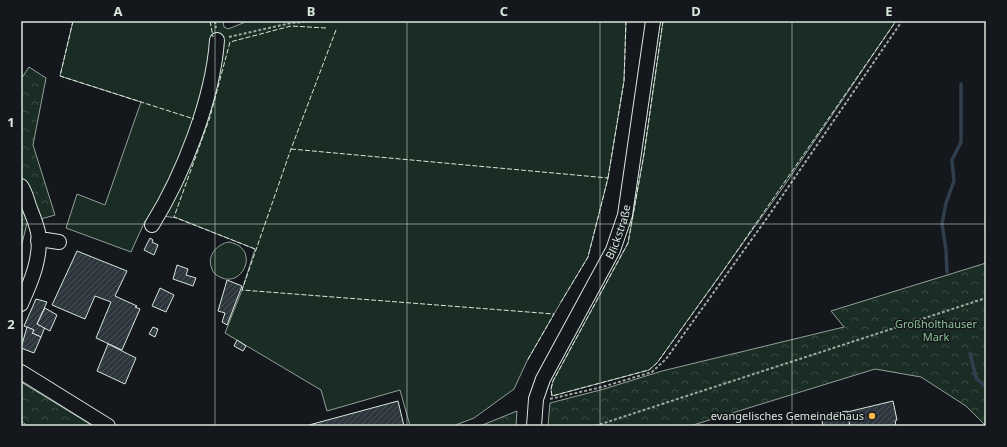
<svg xmlns="http://www.w3.org/2000/svg" width="1007" height="447" font-family="'Noto Sans',sans-serif">
<style>
.grass{fill:#1a2d24;stroke:#939e99}
.forest{fill:url(#forest-crowns);stroke:#939e99}
.lines{fill:none;stroke-linecap:round;stroke-linejoin:round}
.stream{stroke:#2f3f4d;stroke-width:3.5}
.building{fill:url(#building-hatch);stroke:#d8e6dc}
.minor-casing{stroke:#d8e6dc;stroke-width:16}
.path{stroke:#9da8a2;stroke-width:2;stroke-dasharray:3 2;stroke-linecap:butt}
.minor{stroke:#14181c;stroke-width:14}
.fence{stroke:#d8e6dc;stroke-width:1;stroke-dasharray:5 2;stroke-linecap:butt}
.grid{fill:none;stroke:#d8e6dc;stroke-width:1;stroke-opacity:0.55}
.poi-dot{fill:#ffb74d;stroke:#14181c;stroke-width:1.5}
.labels{text-anchor:middle;stroke-width:3;stroke-linejoin:round;paint-order:stroke}
.street-label{font-size:11px;fill:#d8e6dc;stroke:#14181c}
.park-label{font-size:11px;fill:#8ac095;stroke:#14181c}
.poi-label{font-size:11px;fill:#d8e6dc;stroke:#14181c;text-anchor:end}
.neatline{fill:none;stroke:#d8e6dc;stroke-width:1.5}
.grid-label{font-size:13px;text-anchor:middle;font-weight:bold;fill:#d8e6dc}
</style>
<defs>
<pattern id="forest-crowns" width="20" height="18" patternUnits="userSpaceOnUse"><rect width="20" height="18" fill="#1a2d24"/><path d="M2 6a3 3 0 1 1 6 0M12 15a3 3 0 1 1 6 0" fill="none" stroke="#3b4b43"/></pattern>
<pattern id="building-hatch" width="6" height="6" patternUnits="userSpaceOnUse"><rect width="6" height="6" fill="#2c363c"/><path d="M-1 1l2-2M0 6l6-6M5 7l2-2" fill="none" stroke="#4a5358"/></pattern>
</defs>
<rect width="100%" height="100%" fill="#14181c"/>
<g class="grass">
<polygon points="73,21 223,21 224,27 228,29 248,21 626,21 624,81 608,178 588,257 561,302 527,361 514,389 474,418 453,426 410,426 400,390 327,411 321,390 225,333 242,290 255,249 177,218 163,216 145,221 131,252 66,228 77,194 105,205 141,102 60,76"/>
<polygon points="663,21 896,21 784,186 657,363 649,370 552,396 551,389 553,381 628,243 644,154"/>
<path d="M229,242c32,6 14,47 -9,35 -4,-2 -7,-4 -8,-8 -6,-13 5,-25 17,-27z"/>
</g>
<g class="forest">
<polygon points="29,67 46,78 33,145 55,215 27,223 21,248 21,79"/>
<polygon points="986,263 986,426 966,406 921,377 875,369 690,426 548,426 550,403 604,389 662,371 844,327 831,311"/>
<polygon points="21,382 93,426 28,426 21,421"/>
<polygon points="517,411 516,426 480,426"/>
</g>
<g class="lines">
<g class="stream">
<polyline points="947,272 946,250 942,224 946,203 954,181 952,160 961,142 961,84"/>
<polyline points="970,353 976,378 986,387"/>
</g>
</g>
<g class="building">
<polygon points="150,238 153,240 152,242 158,245 154,255 144,250"/>
<polygon points="77,251 127,271 115,296 137,306 135,307 140,309 122,350 96,338 111,302 95,296 85,319 52,305"/>
<polygon points="177,265 188,269 186,275 196,278 193,286 173,279"/>
<polygon points="227,280 242,286 227,325 222,322 225,313 218,311"/>
<polygon points="160,288 174,295 166,312 152,306"/>
<polygon points="36,299 47,302 37,324 45,327 41,337 32,333 34,330 24,326"/>
<polygon points="45,308 57,315 50,331 37,324"/>
<polygon points="27,327 34,330 32,333 41,337 34,353 21,348"/>
<polygon points="153,327 158,329 155,337 149,334"/>
<polygon points="237,340 246,346 243,351 234,346"/>
<polygon points="108,344 136,358 125,384 97,371"/>
<polygon points="398,401 404,426 309,426 309,425"/>
<polygon points="893,401 897,420 895,421 896,426 850,426 847,412"/>
<polygon points="847,411 850,426 823,426 821,416"/>
</g>
<g class="lines">
<g class="minor-casing">
<g id="minor">
<path d="M21,186c4,6 6,13 8,20 3,8 7,17 9,26 4,25 -7,50 -17,72"/>
<path d="M152,225c31,-50 61,-126 65,-185"/>
<polyline points="38,241 46,240 59,242"/>
<polyline points="21,372 108,426"/>
<path id="s1" d="M534,426l2,-27 7,-20 70,-129 12,-35 28,-194"/>
</g>
</g>
<g class="path">
<polyline points="215,21 216,28"/>
<polyline points="229,37 291,23 313,21"/>
<polyline points="550,399 602,387 652,372 666,359 767,218 902,21"/>
<polyline points="595,426 986,298"/>
</g>
<use href="#minor" class="minor"/>
<g class="fence">
<polyline points="73,21 60,76 194,119"/>
<polyline points="210,21 213,37"/>
<polyline points="663,21 644,154 628,243 553,381 551,389 552,396 649,370 657,363 721,274 896,21"/>
<polyline points="336,30 291,149 242,290 554,314 527,361"/>
<polyline points="291,149 608,178 588,257 561,302"/>
<polyline points="608,178 624,81 626,21"/>
<polyline points="255,249 174,217 210,117 230,42 291,26 326,28"/>
</g>
</g>
<path class="grid" d="M215,21v405M407,21v405M600,21v405M792,21v405M21,224h965"/>
<circle class="poi-dot" cx="872" cy="416" r="4"/>
<g class="labels">
<g class="street-label">
<text dy="4" stroke="none"><textPath href="#s1" startOffset="214">Blickstraße</textPath></text>
</g>
<g class="park-label">
<text x="936" y="328">Großholthauser<tspan x="936" dy="13">Mark</tspan></text>
</g>
<g class="poi-label">
<text x="864" y="420">evangelisches Gemeindehaus</text>
</g>
</g>
<rect width="1007" height="447" fill="none" stroke="#14181c" stroke-width="44"/>
<rect x="22" y="22" width="963" height="403" class="neatline"/>
<g class="grid-label">
<text x="118" y="16">A</text>
<text x="311" y="16">B</text>
<text x="504" y="16">C</text>
<text x="696" y="16">D</text>
<text x="889" y="16">E</text>
<text x="11" y="127">1</text>
<text x="11" y="329">2</text>
</g>
</svg>
